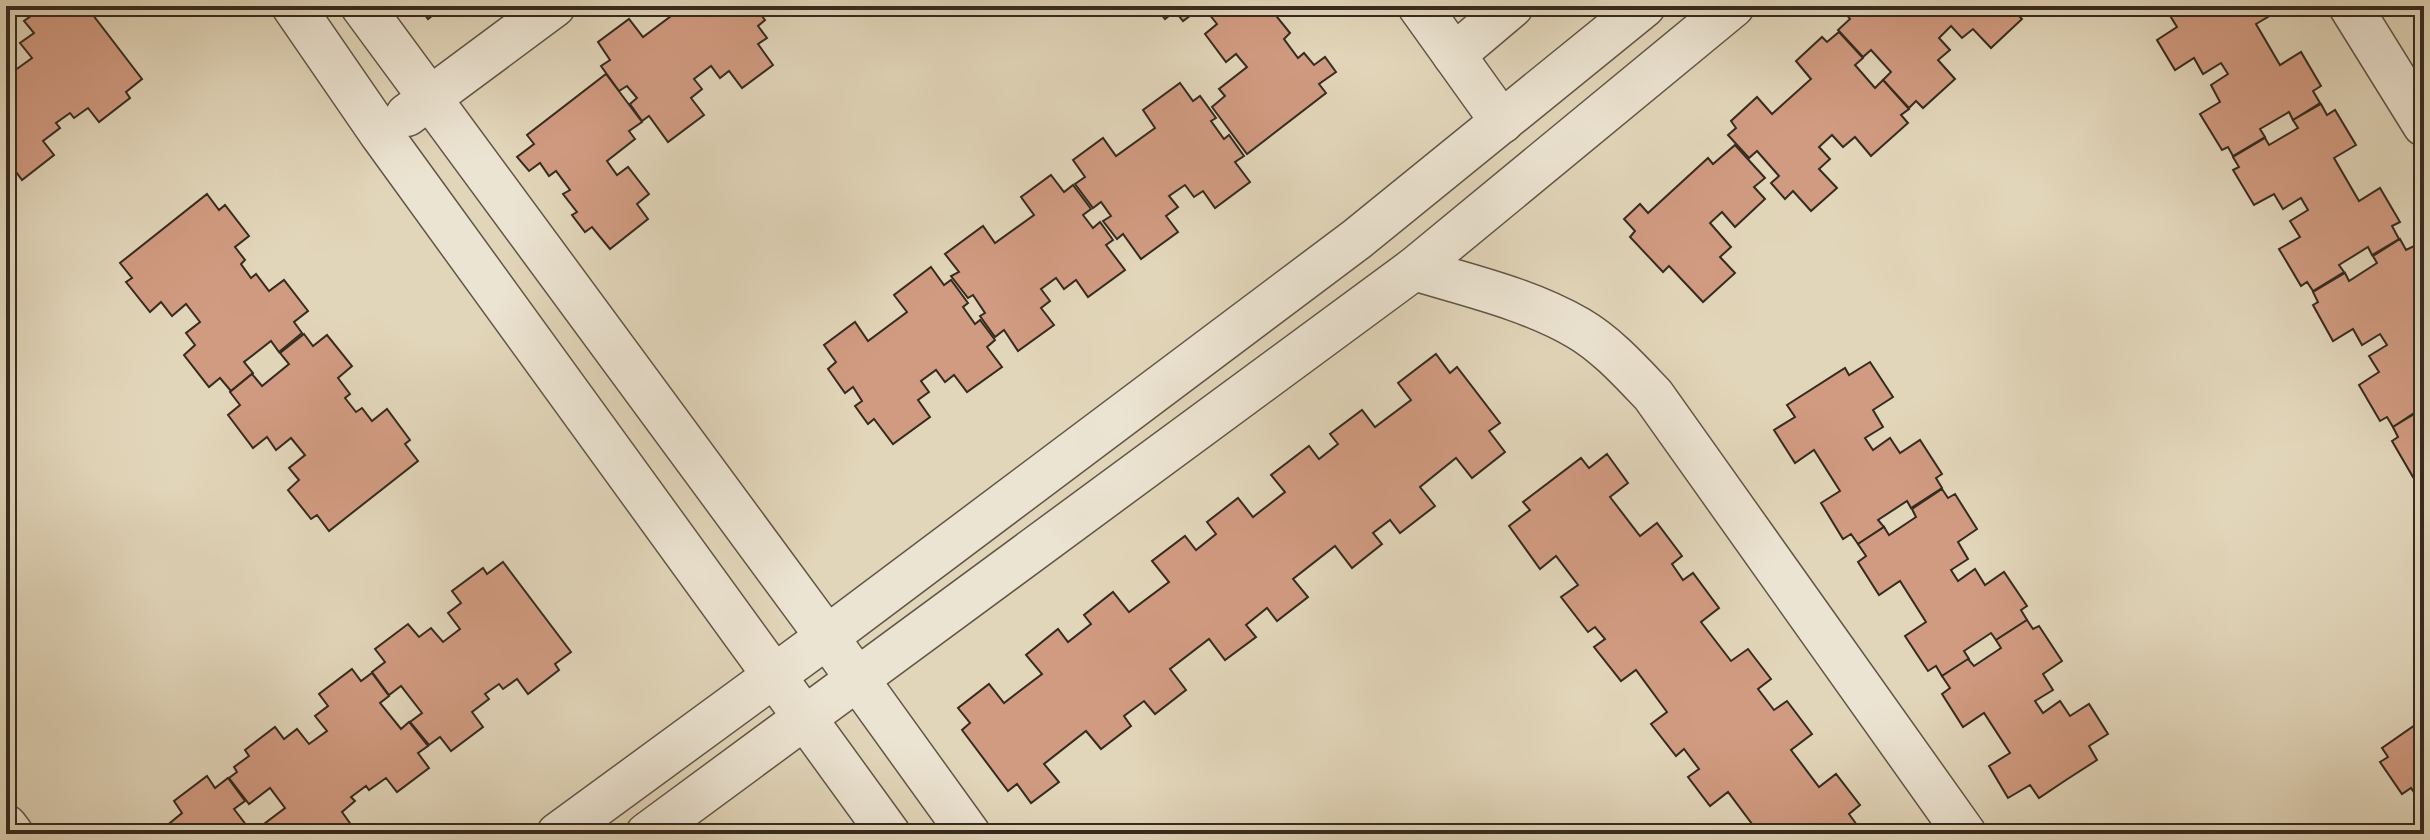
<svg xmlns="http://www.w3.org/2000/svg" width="2430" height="840" font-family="Vollkorn,serif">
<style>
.building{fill:#d19b81;stroke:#352b20;stroke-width:2}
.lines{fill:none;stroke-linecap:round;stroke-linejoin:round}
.minor-casing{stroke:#605646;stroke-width:45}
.minor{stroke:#ece4d2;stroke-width:42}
</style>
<rect width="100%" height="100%" fill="#e2d6ba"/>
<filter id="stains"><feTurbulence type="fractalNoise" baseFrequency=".0025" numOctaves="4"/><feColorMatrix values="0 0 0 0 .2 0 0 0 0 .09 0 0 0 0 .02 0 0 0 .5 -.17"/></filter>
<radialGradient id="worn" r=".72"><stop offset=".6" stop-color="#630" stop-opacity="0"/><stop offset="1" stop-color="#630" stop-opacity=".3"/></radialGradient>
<g class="building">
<polygon points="45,6 86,6 142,79 126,92 130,98 99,122 88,108 74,118 70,113 56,123 60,128 43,141 54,155 22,180 11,165 6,169 6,61 14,71 32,58 20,43 34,33 24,21"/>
<polygon points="418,6 444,6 428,19"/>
<polygon points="676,6 754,6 765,20 758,26 767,38 758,44 773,65 742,88 729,71 720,78 711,66 694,79 702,89 691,98 704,115 668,142 649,116 642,121 630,104 637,98 627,86 619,91 601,66 610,60 598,42 629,19 643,37 679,10"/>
<polygon points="1155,6 1203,6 1183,21 1175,11 1165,19"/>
<polygon points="1210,6 1276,6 1282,13 1277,17 1290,33 1284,39 1298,58 1304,53 1314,65 1325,57 1336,72 1319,84 1326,93 1247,154 1212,107 1225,96 1219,89 1247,67 1236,54 1226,62 1205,34 1217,24 1205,9"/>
<polygon points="1855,6 2009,6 2022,19 1991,48 1973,29 1962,38 1951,26 1939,38 1950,50 1938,60 1955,79 1923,108 1916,101 1909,108 1883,80 1891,72 1871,50 1863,57 1838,30 1850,19 1846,14"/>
<polygon points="2181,6 2274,6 2278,11 2256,24 2280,65 2301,52 2321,86 2313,91 2320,103 2293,120 2289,112 2260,129 2265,137 2233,156 2228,147 2222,150 2200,114 2220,102 2211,85 2228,74 2221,63 2203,74 2194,58 2175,70 2157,40 2177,27 2169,14"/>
<polygon points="1839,32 1863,58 1855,65 1875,88 1883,80 1909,109 1901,115 1908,123 1871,156 1855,137 1843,147 1832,135 1819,147 1830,159 1819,169 1837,188 1811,211 1793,191 1785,199 1771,183 1779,176 1757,151 1749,158 1728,135 1736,128 1731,121 1757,97 1772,114 1811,79 1796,61 1822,37 1827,42"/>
<polygon points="606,74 642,122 629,131 635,139 607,161 617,175 628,167 649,194 637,204 648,219 610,249 592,227 585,232 572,215 577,212 563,194 570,190 556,171 549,176 540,163 529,171 517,157 534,144 527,135"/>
<polygon points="1180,83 1193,101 1200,96 1216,118 1211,121 1224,139 1229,135 1244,156 1235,162 1250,182 1215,208 1203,191 1194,197 1185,185 1169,196 1178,207 1166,216 1178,232 1141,259 1123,234 1117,239 1103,221 1111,216 1101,202 1093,208 1075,184 1085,177 1073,160 1103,138 1116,156 1155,128 1143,110"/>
<polygon points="2321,104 2327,115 2335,110 2356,145 2334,158 2359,201 2380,188 2400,222 2392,226 2399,239 2372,255 2368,247 2339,265 2344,272 2313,291 2307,282 2301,286 2279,249 2300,237 2290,221 2308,210 2301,198 2283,209 2274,194 2254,205 2233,170 2239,167 2233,157 2265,138 2269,145 2298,128 2293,120"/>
<polygon points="1735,145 1765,178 1754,187 1765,199 1735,227 1722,212 1710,223 1731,247 1720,257 1735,273 1703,302 1669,266 1663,272 1630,237 1635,231 1624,219 1640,204 1648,213 1708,158 1713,164"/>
<polygon points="1051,175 1064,192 1073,185 1091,209 1083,215 1093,228 1100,222 1113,240 1106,245 1125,270 1088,297 1076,280 1064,289 1056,278 1041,289 1050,301 1041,308 1054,325 1018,351 1004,330 995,337 980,316 985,313 973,295 968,298 951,276 959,272 945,254 983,226 995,243 1034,215 1021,197"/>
<polygon points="207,194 219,210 225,205 249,236 235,247 245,260 241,264 251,278 256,274 269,291 284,280 308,311 294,322 302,333 279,352 271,341 244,362 253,373 231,391 220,378 209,387 184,355 195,345 186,333 200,322 186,304 172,316 161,302 150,312 126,282 132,278 120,263"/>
<polygon points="2400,239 2406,250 2414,246 2424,262 2424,288 2414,294 2424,311 2424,397 2419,400 2423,407 2393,427 2387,417 2380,421 2359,385 2379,372 2369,356 2387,345 2380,334 2362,345 2353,329 2333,341 2313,305 2318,302 2313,292 2345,273 2349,281 2377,263 2373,256"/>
<polygon points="931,267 944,285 951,280 968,303 963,307 975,324 980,320 995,340 987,347 1002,367 967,392 954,375 945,382 936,370 921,381 929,392 918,400 930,417 893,444 874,419 868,424 855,406 862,401 853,387 845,393 828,369 836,362 824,345 855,322 868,341 907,312 894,295"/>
<polygon points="304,334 313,346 327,335 352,366 338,378 350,394 345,398 356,412 362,408 372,421 387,409 410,440 405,444 418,461 329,531 317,515 311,519 288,490 299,480 289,468 305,455 291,438 276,450 267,437 253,448 228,415 240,405 230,392 252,374 262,386 289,364 280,353"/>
<polygon points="1436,354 1450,373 1457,367 1500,423 1489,431 1505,452 1472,478 1456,458 1420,487 1435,506 1400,533 1390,520 1373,533 1382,544 1352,568 1335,546 1293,579 1308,597 1277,621 1267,608 1246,625 1256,637 1225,660 1209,639 1170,669 1186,690 1155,714 1144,701 1124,716 1131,726 1101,749 1086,731 1044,764 1059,782 1031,803 1017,784 1008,791 962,730 970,723 958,708 989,684 1004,703 1042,674 1026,655 1058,629 1068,642 1091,624 1084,615 1113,592 1129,612 1169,582 1152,561 1185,536 1196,550 1216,534 1207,522 1238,498 1253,517 1285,492 1271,475 1309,446 1319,459 1338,444 1330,434 1362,410 1375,427 1411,400 1398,383"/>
<polygon points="1870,362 1893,397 1873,410 1883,427 1865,438 1873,450 1890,438 1900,453 1920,440 1942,474 1936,478 1942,488 1911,508 1907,501 1878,520 1884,527 1858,544 1851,534 1843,539 1821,503 1840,491 1814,450 1795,463 1774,430 1795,417 1787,405 1845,368 1849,375"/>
<polygon points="2424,408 2424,470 2413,477 2392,441 2398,437 2393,427"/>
<polygon points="1607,454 1628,483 1610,497 1640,536 1657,523 1682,556 1672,564 1683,580 1693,573 1719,608 1701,622 1731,661 1748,649 1771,679 1758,689 1774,710 1787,701 1812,734 1791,750 1819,787 1836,774 1860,805 1849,814 1862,832 1874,824 1881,834 1755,834 1758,832 1728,792 1710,806 1688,777 1699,769 1684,749 1676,756 1651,724 1667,712 1636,670 1621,681 1594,647 1605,639 1595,627 1588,632 1561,597 1578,585 1556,556 1540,569 1509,526 1530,510 1523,502 1581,458 1589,468"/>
<polygon points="1942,489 1948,498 1955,494 1977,529 1958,542 1968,559 1951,570 1958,581 1975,569 1985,585 2004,572 2027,606 2021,610 2027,620 1996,640 1991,633 1964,651 1969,659 1942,676 1936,666 1928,671 1905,636 1926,622 1900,581 1879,595 1858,562 1866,556 1858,544 1884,527 1889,535 1916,517 1912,509"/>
<polygon points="503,562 571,652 555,664 559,670 528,694 517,679 503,689 499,684 485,694 489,699 472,712 483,727 451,751 440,737 429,745 410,722 422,713 401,686 389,695 372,672 385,662 375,649 408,624 419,637 431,628 443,642 460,629 448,613 461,603 452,591 483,568 487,574"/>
<polygon points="2027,620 2033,629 2039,626 2062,661 2043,674 2053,690 2035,701 2043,713 2060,701 2070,716 2089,704 2108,734 2089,746 2097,760 2066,780 2039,798 2030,785 2008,798 1989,766 2010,753 1984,713 1963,727 1942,694 1950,688 1942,676 1968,659 1974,666 2001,648 1996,640"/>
<polygon points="352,669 361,681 372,673 389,696 380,703 401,729 409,722 428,746 418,753 429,768 397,792 386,778 369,790 366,786 351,797 355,801 342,812 352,826 342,834 272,834 264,824 285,808 270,788 249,804 229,778 237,772 234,767 249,756 245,750 275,727 284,739 297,729 309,744 327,731 315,716 328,706 319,694"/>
<polygon points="2418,723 2424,732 2424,807 2411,788 2402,794 2380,762 2388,757 2382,748"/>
<polygon points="207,776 215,788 228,778 245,801 234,809 253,834 179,834 170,823 182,813 174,801"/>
</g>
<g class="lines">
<g class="minor-casing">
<g id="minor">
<polyline points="293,6 381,134 889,834"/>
<polyline points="362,6 827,637 969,834"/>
<polyline points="1419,6 1502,122"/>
<polyline points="2350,6 2424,125"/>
<polyline points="1454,55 1512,6"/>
<polyline points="407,115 554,6"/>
<path d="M1414,269c56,17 114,30 164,59 29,17 52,43 75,67l312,439"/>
<polyline points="6,826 12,834"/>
<polyline points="558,834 827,637 1357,239 1644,6"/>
<polyline points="647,834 1414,269 1733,6"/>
</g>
</g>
<use href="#minor" class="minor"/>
</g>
<rect width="2430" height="840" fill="none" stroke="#e2d6ba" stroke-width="32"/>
<rect x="8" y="8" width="2414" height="824" fill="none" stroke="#352b20" stroke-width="4"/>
<rect x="16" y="16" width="2398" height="808" fill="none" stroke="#352b20" stroke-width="2"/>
<rect width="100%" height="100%" filter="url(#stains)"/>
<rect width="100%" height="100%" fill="url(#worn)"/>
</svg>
